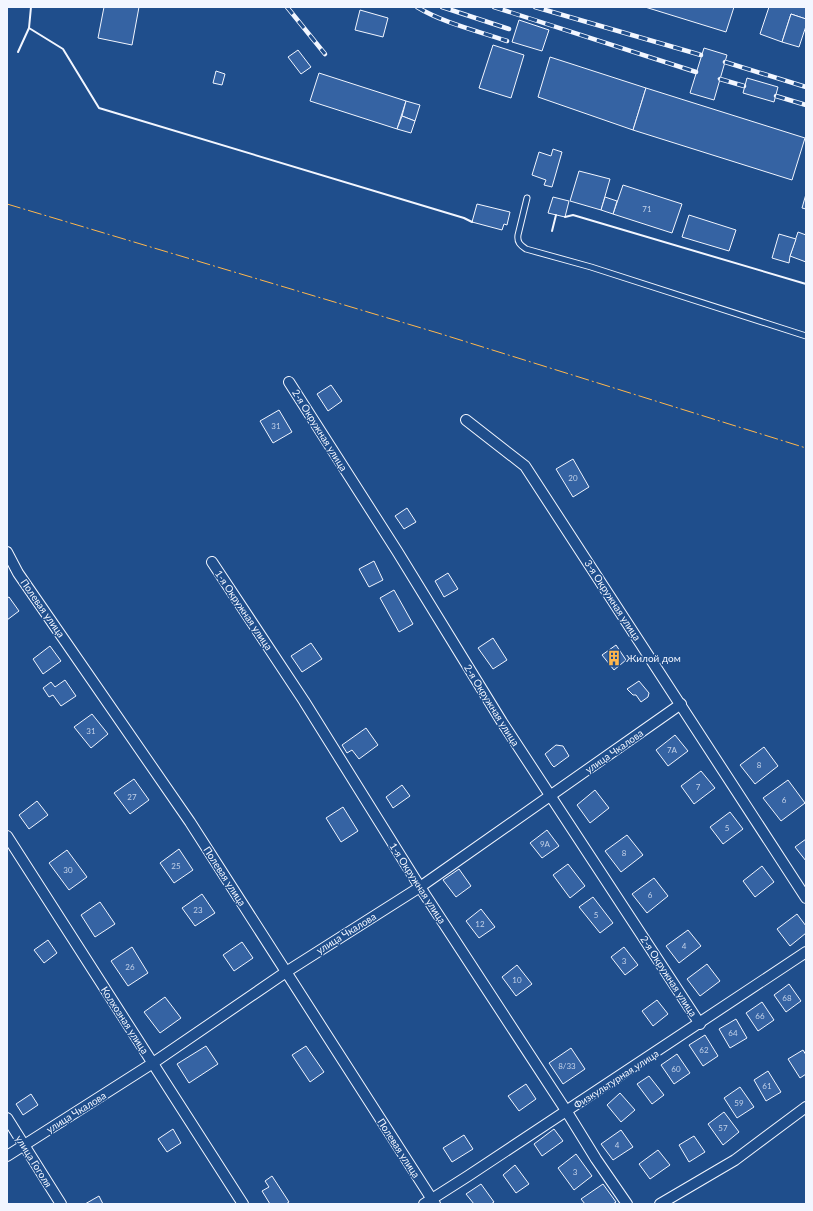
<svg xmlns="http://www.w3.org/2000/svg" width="813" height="1211" font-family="Lato,sans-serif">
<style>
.building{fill:#3563a3;stroke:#f2f6ff}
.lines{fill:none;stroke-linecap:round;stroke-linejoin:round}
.service-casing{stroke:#f2f6ff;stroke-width:7}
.minor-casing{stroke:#f2f6ff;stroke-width:12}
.service{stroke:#1f4e8c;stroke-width:5}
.minor{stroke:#1f4e8c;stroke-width:10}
.rail-casing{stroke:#f2f6ff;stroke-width:4.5}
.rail{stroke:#1f4e8c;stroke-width:3;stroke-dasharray:9;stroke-linecap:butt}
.wall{stroke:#f2f6ff;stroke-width:2}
.power{stroke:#ffb74d;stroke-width:1;stroke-dasharray:14 3 2 3;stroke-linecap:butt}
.labels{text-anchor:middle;stroke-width:3;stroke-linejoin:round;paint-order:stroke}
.number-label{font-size:8px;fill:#c3d1e8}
.street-label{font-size:10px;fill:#f2f6ff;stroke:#1f4e8c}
.poi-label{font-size:10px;fill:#f2f6ff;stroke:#1f4e8c;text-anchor:start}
</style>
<rect width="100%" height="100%" fill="#1f4e8c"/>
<g class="building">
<polygon points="104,7 139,7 132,45 98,38"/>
<polygon points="645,7 734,7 726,32"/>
<polygon points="769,7 806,7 806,19 791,14 782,42 760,34"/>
<polygon points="360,10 388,18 383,37 355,30"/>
<polygon points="791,14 806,19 806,26 799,47 782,42"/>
<polygon points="519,20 549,30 542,51 512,42"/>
<polygon points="493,45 524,55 511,98 479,88"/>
<polygon points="704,48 727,55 714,100 690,93"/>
<polygon points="298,50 311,67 301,74 288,57"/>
<polygon points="550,57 646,88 633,130 538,97"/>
<polygon points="216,71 225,74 222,85 213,83"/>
<polygon points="319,73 406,101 397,129 310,101"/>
<polygon points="747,78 778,87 774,102 743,93"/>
<polygon points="646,88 805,138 792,180 633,130"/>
<polygon points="406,101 420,105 415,121 402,116"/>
<polygon points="402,116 415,121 411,133 397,129"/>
<polygon points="553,149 562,152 552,187 544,185 546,180 532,175 539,152 551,156"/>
<polygon points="579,171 610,179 601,210 570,201"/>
<polygon points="623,185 682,204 672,233 613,214"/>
<polygon points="806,194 806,209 802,208"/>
<polygon points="553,197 569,201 565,217 548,213"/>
<polygon points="605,197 617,201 613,214 601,210"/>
<polygon points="477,204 510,212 507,225 504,224 502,230 472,222"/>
<polygon points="689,215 736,230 729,251 682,237"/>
<polygon points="798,232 806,235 806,262 790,256"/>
<polygon points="779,234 796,239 790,256 789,263 772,258"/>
<polygon points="331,385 342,401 328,411 317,394"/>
<polygon points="279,410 292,432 273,443 260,421"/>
<polygon points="573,459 589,487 573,497 556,469"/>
<polygon points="407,508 416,522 404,529 395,516"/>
<polygon points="374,561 383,580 369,587 359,569"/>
<polygon points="448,573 458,589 444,597 435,581"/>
<polygon points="394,590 413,624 399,632 380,598"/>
<polygon points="9,597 19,611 7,620 7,598"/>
<polygon points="493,638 507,660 493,669 478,648"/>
<polygon points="311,643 322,659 302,672 291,656"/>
<polygon points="616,645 626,660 614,670 602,655"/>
<polygon points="50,646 61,661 43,674 33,659"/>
<polygon points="65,680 76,696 61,706 53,695 49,697 43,688 51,682 55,687"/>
<polygon points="639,681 649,693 648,697 641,702 636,695 633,695 627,689"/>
<polygon points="92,714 108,734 91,748 74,727"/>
<polygon points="366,728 378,745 359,759 352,750 347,753 342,745"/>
<polygon points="675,735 688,751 668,766 656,750"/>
<polygon points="556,745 563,746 569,756 554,767 552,765 545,754"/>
<polygon points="764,747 778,766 755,784 740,765"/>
<polygon points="701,771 715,788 694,804 681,786"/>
<polygon points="134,779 149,800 130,814 114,793"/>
<polygon points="788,780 805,803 781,821 763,798"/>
<polygon points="402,785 410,796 393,808 386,797"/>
<polygon points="595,790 609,808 590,823 577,805"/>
<polygon points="37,801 48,815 29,829 19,815"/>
<polygon points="343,807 358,831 341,842 326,818"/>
<polygon points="730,812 743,829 723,844 710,827"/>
<polygon points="547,830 559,846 542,858 530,843"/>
<polygon points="627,835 643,855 621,872 605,851"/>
<polygon points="806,839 806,861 795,847"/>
<polygon points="179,849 193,870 174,883 160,863"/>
<polygon points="67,850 87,877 69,890 49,863"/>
<polygon points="568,864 585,886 570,898 553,875"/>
<polygon points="762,866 774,882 755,897 743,881"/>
<polygon points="459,869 471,886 456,897 443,880"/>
<polygon points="654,878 668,896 647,913 632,894"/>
<polygon points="202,894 215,913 195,926 182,908"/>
<polygon points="593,897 613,923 600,933 579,907"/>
<polygon points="100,902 115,924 95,937 81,915"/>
<polygon points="481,909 495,927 479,938 466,921"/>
<polygon points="797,914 806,926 806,933 790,946 777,929"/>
<polygon points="688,930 701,946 679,963 666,946"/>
<polygon points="48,940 57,953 44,963 34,950"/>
<polygon points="242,942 253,958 234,971 223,955"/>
<polygon points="132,947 148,973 128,986 111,961"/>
<polygon points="624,947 638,965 625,975 611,957"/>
<polygon points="707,964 720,981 700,996 687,979"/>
<polygon points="517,965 532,984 516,996 502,977"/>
<polygon points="789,984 801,1001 786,1012 774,995"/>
<polygon points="165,997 181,1018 160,1033 144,1012"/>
<polygon points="657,1000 668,1014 653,1026 642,1011"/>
<polygon points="762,1002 774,1020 758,1031 746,1013"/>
<polygon points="736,1019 747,1038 730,1048 719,1029"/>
<polygon points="705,1035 718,1056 703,1066 689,1045"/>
<polygon points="206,1046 218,1064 189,1083 177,1064"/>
<polygon points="306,1046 324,1072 310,1082 292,1055"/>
<polygon points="571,1048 585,1069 563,1084 549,1063"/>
<polygon points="803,1050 806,1055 806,1074 800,1078 788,1059"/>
<polygon points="677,1054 690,1073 674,1084 661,1065"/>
<polygon points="768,1071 781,1092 766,1101 754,1080"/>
<polygon points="649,1076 664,1095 652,1104 637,1084"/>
<polygon points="526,1084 536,1099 519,1111 508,1096"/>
<polygon points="740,1087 754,1107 737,1118 724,1098"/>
<polygon points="620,1093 635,1110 621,1122 607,1105"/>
<polygon points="31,1094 38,1105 23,1115 16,1104"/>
<polygon points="724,1112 739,1132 723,1145 708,1124"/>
<polygon points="173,1129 181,1143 167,1152 158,1139"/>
<polygon points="554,1129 563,1141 542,1156 534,1144"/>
<polygon points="621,1130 633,1147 613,1160 601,1144"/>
<polygon points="464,1135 473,1149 452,1162 443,1148"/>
<polygon points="694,1136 705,1152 689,1162 679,1145"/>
<polygon points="658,1150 670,1165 650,1179 639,1164"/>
<polygon points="576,1154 592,1176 574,1190 558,1168"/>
<polygon points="515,1165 529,1184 516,1193 503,1175"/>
<polygon points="272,1176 289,1202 286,1204 270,1204 262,1191 269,1187 265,1181"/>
<polygon points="481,1184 494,1202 491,1204 474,1204 466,1194"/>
<polygon points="603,1184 616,1202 613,1204 585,1204 581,1199"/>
<polygon points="99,1196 103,1204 85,1204"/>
</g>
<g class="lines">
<g class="service-casing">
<path id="service" d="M527,198l-9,37c-1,7 2,10 8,14l65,18 215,69"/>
</g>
<g class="minor-casing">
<g id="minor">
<polyline points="289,382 397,551 502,722 700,1024"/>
<polyline points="466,420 525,466 806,898"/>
<polyline points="7,552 18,573 190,822 435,1204"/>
<polyline points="212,562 304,701 420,887 567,1112 596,1159 627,1204"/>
<polyline points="7,836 243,1204"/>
<polyline points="7,1118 61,1204"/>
<polyline points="7,1156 153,1063 286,972 420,887 681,704"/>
<polyline points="424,1204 468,1176 806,952"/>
<polyline points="660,1204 735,1160 806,1107"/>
</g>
</g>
<use href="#service" class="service"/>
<use href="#minor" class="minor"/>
<g class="rail-casing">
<g id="rail">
<polyline points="287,7 325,54"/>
<path d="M417,7c26,16 61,24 90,34"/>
<polyline points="442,7 509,29"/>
<polyline points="494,7 696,72"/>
<polyline points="535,7 701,55"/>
<polyline points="725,62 806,87"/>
<polyline points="720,79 744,86"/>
<polyline points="776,96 806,105"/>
</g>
</g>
<use href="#rail" class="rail"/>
<g class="wall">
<polyline points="31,7 29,28 63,49 99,108 464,218 472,222"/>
<polyline points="18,52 29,28"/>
<polyline points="565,217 573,215 806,284"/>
<polyline points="552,231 556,215"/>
</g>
<polyline class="power" points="7,204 438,333 806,448"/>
</g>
<defs>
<g id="building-bare" transform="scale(1.2)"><path d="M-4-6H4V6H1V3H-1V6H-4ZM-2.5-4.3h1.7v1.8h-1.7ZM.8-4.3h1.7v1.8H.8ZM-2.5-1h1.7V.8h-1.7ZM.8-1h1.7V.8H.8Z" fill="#ffb74d" stroke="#1f4e8c" stroke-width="2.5" paint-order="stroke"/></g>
</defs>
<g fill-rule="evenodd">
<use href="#building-bare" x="614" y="658"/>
</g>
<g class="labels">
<g class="number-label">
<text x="647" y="212">71</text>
<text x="276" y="429">31</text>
<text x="573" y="481">20</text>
<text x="91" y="734">31</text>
<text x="672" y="753">7А</text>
<text x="759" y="768">8</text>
<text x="698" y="790">7</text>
<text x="132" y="800">27</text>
<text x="784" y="803">6</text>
<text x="727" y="831">5</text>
<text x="545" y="847">9А</text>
<text x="624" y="856">8</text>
<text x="176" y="869">25</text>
<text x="68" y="873">30</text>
<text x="650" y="898">6</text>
<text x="198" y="913">23</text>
<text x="596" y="918">5</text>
<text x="480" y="927">12</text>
<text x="684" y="949">4</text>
<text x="624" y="964">3</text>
<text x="130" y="970">26</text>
<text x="517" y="983">10</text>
<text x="787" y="1001">68</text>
<text x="760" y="1019">66</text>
<text x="733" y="1036">64</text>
<text x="704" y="1053">62</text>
<text x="567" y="1069">8/33</text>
<text x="676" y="1072">60</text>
<text x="767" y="1089">61</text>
<text x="739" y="1106">59</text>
<text x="723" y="1131">57</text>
<text x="617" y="1148">4</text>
<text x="575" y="1175">3</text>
</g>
<g class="street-label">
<text transform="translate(320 430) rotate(58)" y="4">2-я Окружная улица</text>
<text transform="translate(613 600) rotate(57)" y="4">3-я Окружная улица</text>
<text transform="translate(43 608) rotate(55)" y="4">Полевая улица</text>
<text transform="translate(244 610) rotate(56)" y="4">1-я Окружная улица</text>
<text transform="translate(492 705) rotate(58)" y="4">2-я Окружная улица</text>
<text transform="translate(614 751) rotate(-35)" y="4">улица Чкалова</text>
<text transform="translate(225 876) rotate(57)" y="4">Полевая улица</text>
<text transform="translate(418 883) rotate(57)" y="4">1-я Окружная улица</text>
<text transform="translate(346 933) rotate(-32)" y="4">улица Чкалова</text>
<text transform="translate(669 976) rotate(57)" y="4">2-я Окружная улица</text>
<text transform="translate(125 1020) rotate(57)" y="4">Колхозная улица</text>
<text transform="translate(616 1079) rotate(-33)" y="4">Физкультурная улица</text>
<text transform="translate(76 1112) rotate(-32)" y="4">улица Чкалова</text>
<text transform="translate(399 1148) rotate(57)" y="4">Полевая улица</text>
<text transform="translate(34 1161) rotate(58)" y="4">улица Гоголя</text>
</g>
<g class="poi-label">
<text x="626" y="662">Жилой дом</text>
</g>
</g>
<rect width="813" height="1211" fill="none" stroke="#f2f6ff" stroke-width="16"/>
</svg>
